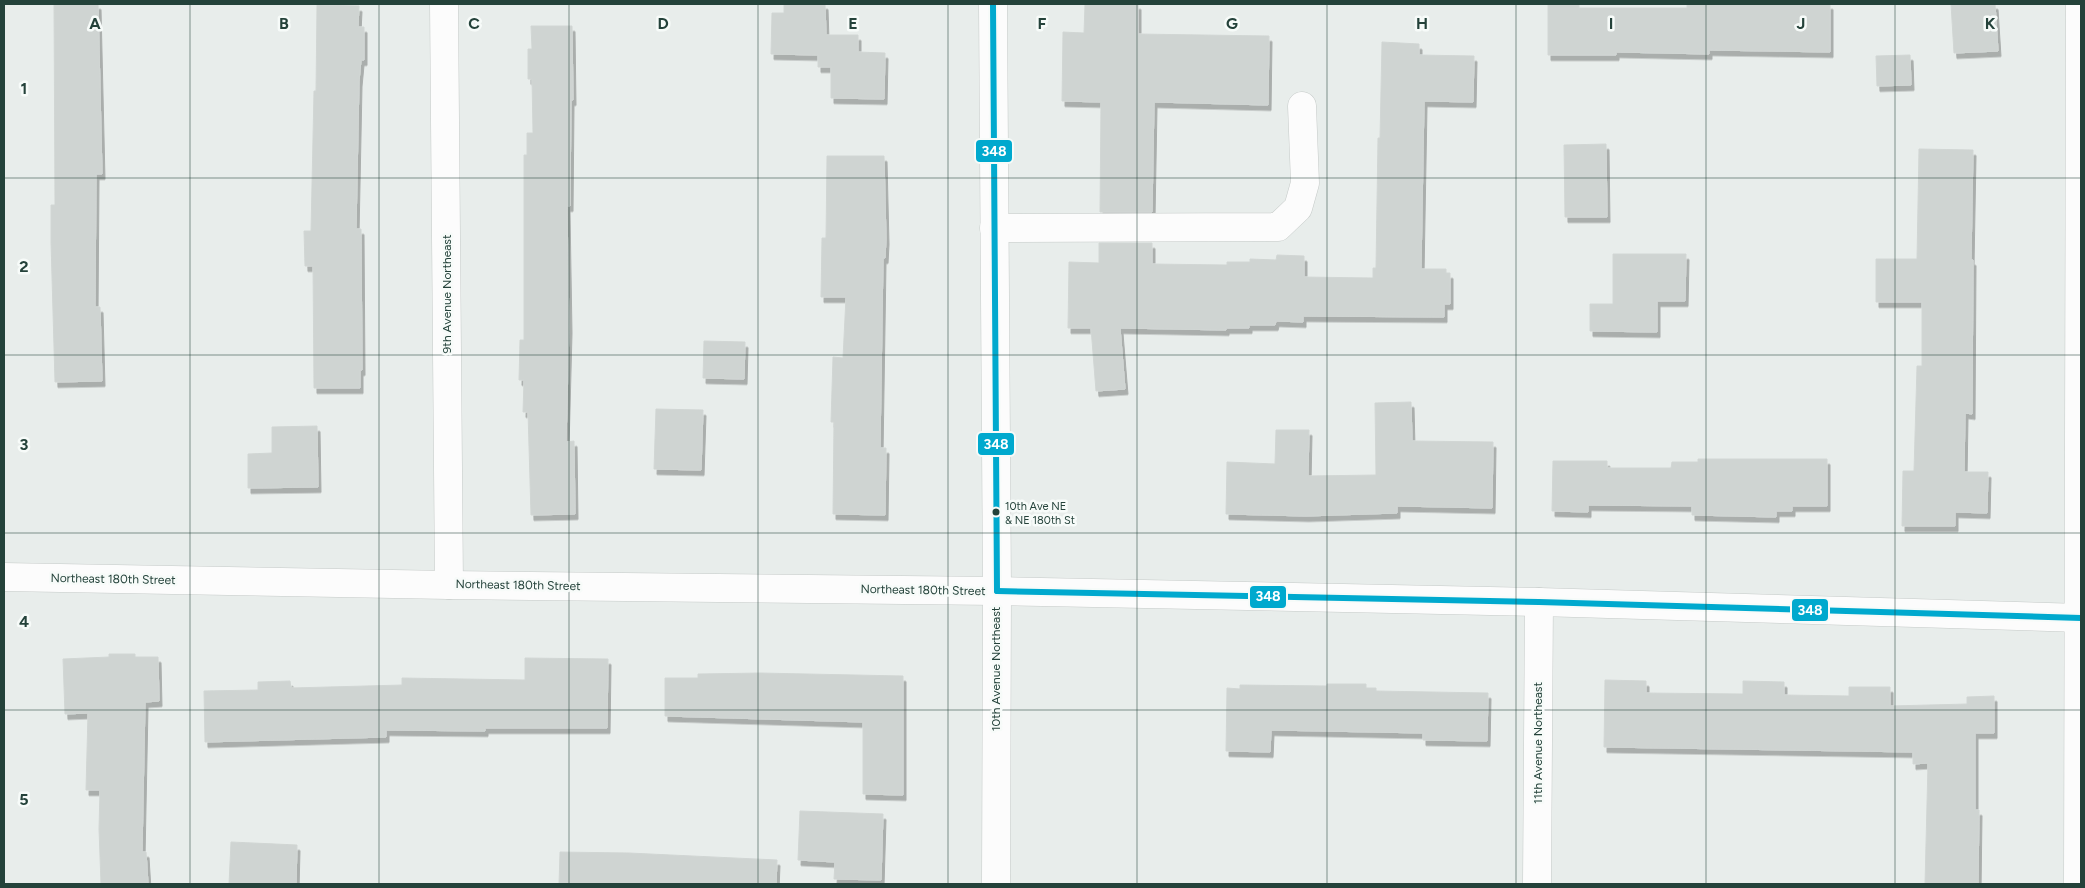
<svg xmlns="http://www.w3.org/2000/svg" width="2085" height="888" font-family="Figtree,sans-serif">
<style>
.building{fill:#cfd4d2;stroke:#d1d6d4;filter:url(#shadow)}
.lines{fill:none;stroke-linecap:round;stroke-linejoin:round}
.minor-casing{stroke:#c5cac8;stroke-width:29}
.tertiary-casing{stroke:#c5cac8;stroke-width:29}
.minor{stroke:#fcfcfc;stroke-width:28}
.tertiary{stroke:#fcfcfc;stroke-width:28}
.bus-1-casing{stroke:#f7fbf9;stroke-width:10}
.bus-1{stroke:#00a9ce;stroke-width:6}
.grid{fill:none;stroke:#24423a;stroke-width:1;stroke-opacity:0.55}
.bus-dot{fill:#24423a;stroke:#f7fbf9;stroke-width:2}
.labels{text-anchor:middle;stroke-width:5;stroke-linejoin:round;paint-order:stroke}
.bus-label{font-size:11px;fill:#24423a;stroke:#f7fbf9;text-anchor:start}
.street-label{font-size:12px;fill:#24423a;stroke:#f7fbf9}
.grid-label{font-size:16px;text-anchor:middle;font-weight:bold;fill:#24423a;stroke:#f7fbf9;stroke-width:5;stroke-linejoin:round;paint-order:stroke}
.line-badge{stroke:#f7fbf9;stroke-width:2}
.badge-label{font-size:14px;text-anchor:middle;font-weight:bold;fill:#fff}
</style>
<defs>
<filter id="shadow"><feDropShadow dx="3" dy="5.5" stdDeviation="0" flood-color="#0004"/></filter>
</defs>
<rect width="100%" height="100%" fill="#e8edeb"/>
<g class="building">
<polygon points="54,4 98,4 102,174 96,174 95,307 100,307 102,381 55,382 51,242 51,205 55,205"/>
<polygon points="784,4 825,4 826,35 858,35 858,52 885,53 884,99 831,98 831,67 818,67 818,55 771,54 772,13 784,13"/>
<polygon points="1085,4 1138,4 1138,34 1269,36 1268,105 1154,102 1152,212 1100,212 1101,102 1062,101 1063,32 1084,33"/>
<polygon points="1548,4 1579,4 1579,8 1687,8 1687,4 1830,4 1830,52 1709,50 1709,54 1616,52 1616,55 1548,55"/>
<polygon points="1951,4 1995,4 1998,51 1954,53"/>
<polygon points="317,5 359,6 358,27 364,27 364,60 361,60 359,81 356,229 361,229 362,370 360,370 360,388 314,388 313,266 305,266 304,231 311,231 314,91 316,91"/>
<polygon points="531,26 572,26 573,100 571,100 570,206 567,206 569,328 566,442 574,441 575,514 531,515 528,412 523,412 524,380 519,380 520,340 524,340 524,155 527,155 527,133 533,133 532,79 528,79 528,49 532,49"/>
<polygon points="1382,42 1419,44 1419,55 1474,56 1473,102 1424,101 1421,269 1446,269 1446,273 1450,273 1450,304 1444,304 1444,317 1303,316 1303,322 1276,321 1275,325 1249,325 1249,328 1226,328 1226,330 1120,328 1125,389 1096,391 1091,328 1068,328 1069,262 1099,263 1099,243 1152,243 1152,264 1227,265 1227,262 1250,262 1250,259 1276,260 1277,255 1304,256 1304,277 1373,278 1373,268 1376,268 1378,138 1380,138"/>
<polygon points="1910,55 1911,85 1877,86 1876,56"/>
<polygon points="1606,144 1607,217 1565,217 1564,145"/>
<polygon points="1919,149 1973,150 1971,260 1973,260 1972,414 1965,413 1964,472 1988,472 1987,513 1955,512 1955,526 1902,526 1903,471 1914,471 1917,366 1922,366 1922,302 1876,302 1876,259 1917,259"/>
<polygon points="827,156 884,156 886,239 885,258 883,258 880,448 886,448 885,515 833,514 834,422 831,422 833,357 843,358 846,297 821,297 822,238 826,238"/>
<polygon points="1613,254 1686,254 1685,301 1657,301 1657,332 1590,331 1590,304 1613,304"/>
<polygon points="704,341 745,342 744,379 703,378"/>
<polygon points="1411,402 1412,441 1493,442 1492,508 1397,506 1397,513 1306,516 1226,514 1227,462 1275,464 1276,430 1309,430 1308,476 1376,475 1375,403"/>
<polygon points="656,409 703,410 701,470 654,469"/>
<polygon points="317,426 318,487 248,488 248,454 272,453 272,427"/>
<polygon points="1698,459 1827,459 1827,506 1792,506 1792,511 1776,511 1776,517 1692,515 1692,506 1588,505 1588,512 1552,511 1553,461 1607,461 1607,468 1671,468 1672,462 1698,462"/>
<polygon points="109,654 135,654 135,657 158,657 159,701 145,702 142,852 146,852 148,884 101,884 99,829 100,790 86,790 88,713 65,714 63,659 109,657"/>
<polygon points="525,658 608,659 607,728 485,728 485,731 386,730 386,737 205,742 204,691 258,690 258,682 290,681 291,688 402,685 402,678 525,680"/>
<polygon points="760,673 903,676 903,795 863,794 863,722 665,716 665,678 698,678 698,674"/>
<polygon points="1605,680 1646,681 1646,693 1743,694 1743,681 1784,682 1784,695 1849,696 1849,687 1890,687 1890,706 1967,704 1967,697 1994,696 1994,733 1975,733 1975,810 1979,810 1978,884 1925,884 1928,763 1913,764 1913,752 1604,747"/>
<polygon points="1327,684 1366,684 1366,688 1376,688 1376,691 1488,693 1487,741 1423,740 1423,733 1271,730 1270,752 1226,751 1227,688 1240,689 1240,685 1327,686"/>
<polygon points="800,811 883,814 881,880 834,879 835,862 798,860"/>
<polygon points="231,842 297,845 296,884 229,884"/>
<polygon points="560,852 629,853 777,860 776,884 559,884"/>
</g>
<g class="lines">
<g class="minor-casing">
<g id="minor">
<polyline points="444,4 449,585"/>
<polyline points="994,228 1278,227 1298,208 1305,183 1302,106"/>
<polyline points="4,577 449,585 997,591"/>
<polyline points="1537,884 1539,602"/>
<polyline points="2078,884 2080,4"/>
</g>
</g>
<g class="tertiary-casing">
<g id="tertiary">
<polyline points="993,4 997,591 996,884"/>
<polyline points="997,591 1539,602 2081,618"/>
</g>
</g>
<use href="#minor" class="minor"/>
<use href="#tertiary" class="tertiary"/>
<g class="bus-1-casing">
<g id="bus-1">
<polyline points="993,4 997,591"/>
<polyline points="997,591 1539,602 2081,618"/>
</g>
</g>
<use href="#bus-1" class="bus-1"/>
</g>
<path class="grid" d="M190,4v880M379,4v880M569,4v880M758,4v880M948,4v880M1137,4v880M1327,4v880M1516,4v880M1706,4v880M1895,4v880M4,178h2077M4,355h2077M4,533h2077M4,710h2077"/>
<circle class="bus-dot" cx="996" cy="512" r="4.5"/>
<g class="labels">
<g class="bus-label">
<text x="1005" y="510">10th Ave NE<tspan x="1005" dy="14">&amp; NE 180th St</tspan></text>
</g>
<g class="street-label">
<text transform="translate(447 294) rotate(-90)" y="4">9th Avenue Northeast</text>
<text transform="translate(113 579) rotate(1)" y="4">Northeast 180th Street</text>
<text transform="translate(518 585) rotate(1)" y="4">Northeast 180th Street</text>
<text transform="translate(923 590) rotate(1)" y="4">Northeast 180th Street</text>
<text transform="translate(996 669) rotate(-90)" y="4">10th Avenue Northeast</text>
<text transform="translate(1538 743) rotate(-90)" y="4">11th Avenue Northeast</text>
</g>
</g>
<g class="grid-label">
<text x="95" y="29">A</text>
<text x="284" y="29">B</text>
<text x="474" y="29">C</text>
<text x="663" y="29">D</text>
<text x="853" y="29">E</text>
<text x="1042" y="29">F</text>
<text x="1232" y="29">G</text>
<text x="1422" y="29">H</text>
<text x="1611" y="29">I</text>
<text x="1801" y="29">J</text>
<text x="1990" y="29">K</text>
<text x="24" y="94">1</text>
<text x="24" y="272">2</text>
<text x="24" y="450">3</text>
<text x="24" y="627">4</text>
<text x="24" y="805">5</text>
</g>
<g class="line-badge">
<rect x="975" y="139" width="38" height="24" rx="5" fill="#00a9ce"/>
<rect x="977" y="432" width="38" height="24" rx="5" fill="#00a9ce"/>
<rect x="1249" y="585" width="38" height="24" rx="5" fill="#00a9ce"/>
<rect x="1791" y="598" width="38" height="24" rx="5" fill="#00a9ce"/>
</g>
<g class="badge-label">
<text x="994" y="156">348</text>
<text x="996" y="449">348</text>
<text x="1268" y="601">348</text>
<text x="1810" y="615">348</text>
</g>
<rect width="2085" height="888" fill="none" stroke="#24423a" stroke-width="10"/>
</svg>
